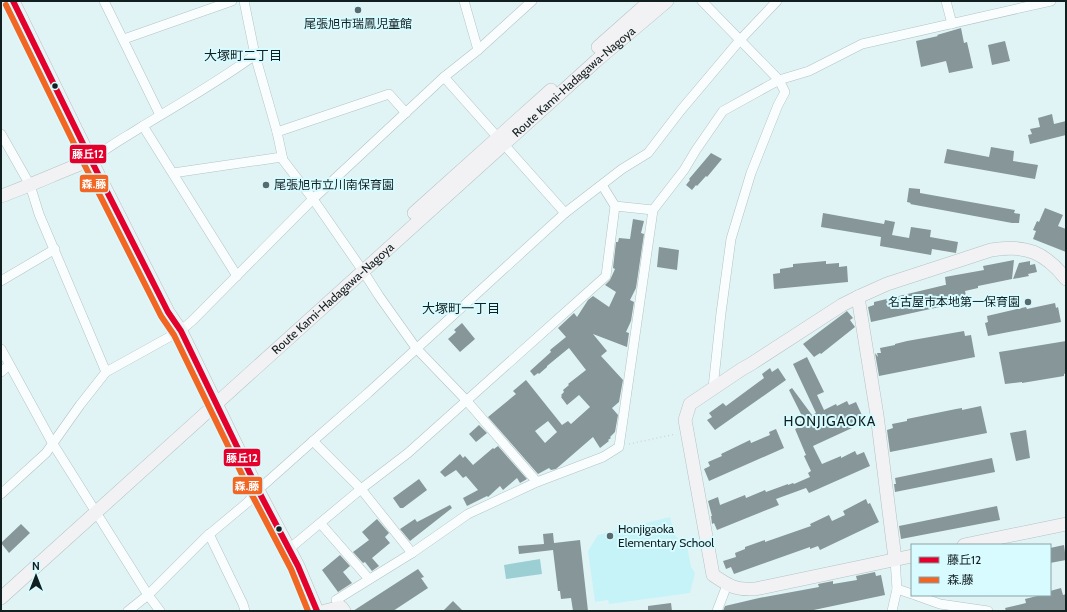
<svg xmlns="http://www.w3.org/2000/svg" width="1067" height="612" font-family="Cabin,'Noto Sans JP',sans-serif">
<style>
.green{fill:#c6f3f8}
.water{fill:#9bcfd4}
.building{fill:#879698;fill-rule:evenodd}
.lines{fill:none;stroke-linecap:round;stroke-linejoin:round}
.street-casing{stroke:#b3c2c4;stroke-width:10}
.secondary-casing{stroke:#b3c2c4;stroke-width:14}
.path{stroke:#d0d5d7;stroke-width:1.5;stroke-dasharray:1 3;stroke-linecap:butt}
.street{stroke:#fafdfe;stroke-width:9}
.secondary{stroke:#f2f1f3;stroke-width:13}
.bus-1-casing{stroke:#d7fbff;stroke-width:9}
.bus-2-casing{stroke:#d7fbff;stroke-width:9}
.bus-1{stroke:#e4002b;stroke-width:6}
.bus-2{stroke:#f26522;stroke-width:6}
.poi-dot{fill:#5a6a6c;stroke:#d7fbff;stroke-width:1.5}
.bus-dot{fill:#121f21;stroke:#d7fbff;stroke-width:1.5}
.labels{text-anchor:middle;stroke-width:4;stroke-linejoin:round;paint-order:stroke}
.poi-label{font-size:12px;fill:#121f21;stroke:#d7fbff;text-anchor:start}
.street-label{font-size:12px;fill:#121f21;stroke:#d7fbff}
.neighbourhood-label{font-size:13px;fill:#121f21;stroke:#d7fbff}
.quarter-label{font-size:14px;letter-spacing:1px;fill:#121f21;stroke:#d7fbff}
.line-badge{stroke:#d7fbff;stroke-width:1.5}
.badge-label{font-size:11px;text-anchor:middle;font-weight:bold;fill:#fff}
</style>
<rect width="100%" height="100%" fill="#e0f4f6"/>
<polygon class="green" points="670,517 675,536 687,546 691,567 695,573 690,593 609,604 608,600 595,602 588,551 598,535"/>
<polygon class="water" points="540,559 542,574 506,579 504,565"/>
<g class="building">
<polygon points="961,28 964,43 967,42 973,68 949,73 946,61 921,67 916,41 938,36 937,35"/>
<polygon points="1005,41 1010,61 992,65 988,45"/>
<polygon points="1052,114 1054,124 1066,121 1066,135 1030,144 1028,135 1032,134 1030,129 1040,127 1038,118"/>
<polygon points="991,147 1014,151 1013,161 1038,165 1035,179 944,163 947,149 989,157"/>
<polygon points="711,153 722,159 707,177 706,176 697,186 696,185 692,190 686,185 690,180 689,179"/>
<polygon points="909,188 920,189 920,193 1015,210 1014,213 1020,214 1019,223 1012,223 910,204 911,203 907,202"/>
<polygon points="1045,208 1063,215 1058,226 1066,229 1066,252 1033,239 1036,231 1033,230 1037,221 1039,222"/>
<polygon points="823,213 884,224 885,220 895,222 892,235 909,238 911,227 931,230 930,237 958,242 956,253 932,249 931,255 880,246 881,237 821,227"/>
<path d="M633,219l11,2 -3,12 3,1 -8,54 -6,12 4,2 -3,19 -5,11 3,1 -2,14 -34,-13 14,17 -6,5 22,24 -4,22 -7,6 6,7 -3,17 -5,5 1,1 -3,2 1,1 -9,7 -7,-11 -37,32 -5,1 -2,-2 -11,6 -50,-57 28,-23 -3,-3 13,-11 36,45 6,-4 3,3 19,-17 -11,-12 -12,10 -6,-8 1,-1 -1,-1 3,-3 -1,-2 6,-5 -1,-1 18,-14 -17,-22 -22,18v1l-8,7 -1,-1 -4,3 -4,-5 21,-19 -1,-2 16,-13 -8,-9 16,-15 3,4 11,-17 5,-4 16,11 7,-15 -11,-7 5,-5 5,-11 -2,-1 3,-26h2l1,-4 11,1zM548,421l9,11 -12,11 -10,-12z"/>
<polygon points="659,247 679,250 677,270 657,267"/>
<polygon points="1014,260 1012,279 978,286 978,288 965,291 967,301 871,322 868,307 874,305 874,302 945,285 946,285 945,277 984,270 983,266"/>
<polygon points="826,261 826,264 839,263 839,267 847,266 848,282 774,289 773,274 780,273 780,269 793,267 793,264"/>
<polygon points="1030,261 1030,265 1035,264 1037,272 1028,274 1029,276 1013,279 1019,263"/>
<polygon points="1055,303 1056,308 1058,307 1061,322 988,336 985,323 988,322 987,316 1026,307 1027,309"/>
<polygon points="847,311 853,318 850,320 855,327 821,354 820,353 814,357 803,344"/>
<polygon points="462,323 475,339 460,352 448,339 456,332 454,330"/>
<polygon points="964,331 965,336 971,335 975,357 879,376 875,353 878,357 877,353 881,353 880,348 895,345 895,344 907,341"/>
<polygon points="1066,341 1066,373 1064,374 1064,376 1022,383 1022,382 1005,384 999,352"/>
<polygon points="807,357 824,392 817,395 824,410 836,404 837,406 847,401 849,405 856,402 865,422 813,446 822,464 841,456 841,458 855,451 857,455 864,452 870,466 809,493 806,488 776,499 779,505 717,530 714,523 712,524 711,516 712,516 708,501 718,497 720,505 745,495 746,498 765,490 766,492 788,484 788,485 793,483 794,484 810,477 808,473 811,471 804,456 806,455 795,429 801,426 800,422 804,420 789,390 792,388 812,415 816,413 793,364"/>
<polygon points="770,368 772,372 778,368 786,380 715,430 707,420 712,417 709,413 723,403 726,406 764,378 762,374"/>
<polygon points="981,406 987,433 890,452 887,430 893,428 892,424 907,421 907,419 956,409 962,408 962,410"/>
<polygon points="479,425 487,433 476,442 469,434"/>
<polygon points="776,429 784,448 709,481 704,469 710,466 708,462 722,456 721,454 750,440 751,443 770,435 769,432"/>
<polygon points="1026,430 1030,458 1016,461 1010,433"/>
<polygon points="498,446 527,479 520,483 517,478 503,490 500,486 488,497 487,496 467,506 463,498 478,490 466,476 463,478 456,470 445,477 440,472 460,454 463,458 465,456 473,465 493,448 494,449"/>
<polygon points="992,458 995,472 895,492 894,484 896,484 895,478"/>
<polygon points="419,479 427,490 403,508 400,508 393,498"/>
<polygon points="866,499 868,504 870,503 879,522 820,550 818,546 810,549 810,547 734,574 731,567 726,569 723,561 736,557 735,553 745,549 745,547 765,540 765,542 811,526 810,524 829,515 832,521 845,515 843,511"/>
<polygon points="450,505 452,508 410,541 400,529 415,519 417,522"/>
<polygon points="997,506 1000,520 901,539 899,526"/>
<polygon points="377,519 389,533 385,537 390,543 372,558 379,566 372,571 365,562 363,563 353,552 369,540 362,532"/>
<polygon points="21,524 30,533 9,553 1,543"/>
<polygon points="553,533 554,543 580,540 588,611 573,611 571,598 561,599 560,591 558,591 553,550 519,554 518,546 544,544 543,534"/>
<polygon points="1064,545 1066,560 1050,563 1050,548"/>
<polygon points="340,555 350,566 343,572 352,583 338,592 322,570"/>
<polygon points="418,569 424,577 421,578 428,588 393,611 353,611"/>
<polygon points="875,572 876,576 881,575 885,595 809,611 723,611 725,606 759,598 819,587 818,584 833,581 833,584 857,580 856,576"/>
<polygon points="1061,588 1063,595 1066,594 1066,610 1006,611 1005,608 1026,603 1025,599 1041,595 1050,595 1050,591"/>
<polygon points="453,601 463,611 443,611"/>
<polygon points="671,603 672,611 648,611 648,606"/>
</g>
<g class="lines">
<g class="street-casing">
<g id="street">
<polyline points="104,1 160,115"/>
<polyline points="244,1 255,55 277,132 283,160 313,199 363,271 379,296 416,348 466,400 537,482"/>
<polyline points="464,1 478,50"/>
<polyline points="702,1 779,80 785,92 778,105 751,173 731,239 721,313 713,388"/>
<polyline points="946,1 952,24"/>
<polyline points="124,39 232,1"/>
<polyline points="444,77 565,213"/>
<polyline points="143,126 237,276"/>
<polyline points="277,132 389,94 406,113"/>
<polyline points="1,134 30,185 39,214 106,372"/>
<path d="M91,160c15,-12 31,-21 47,-31 39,-24 80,-47 117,-74"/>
<polyline points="173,173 282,157"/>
<polyline points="615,206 653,210"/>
<polyline points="1,281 55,249"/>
<polyline points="1,349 53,444 148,595 160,611"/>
<polyline points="1,372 9,365"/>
<polyline points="313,441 361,489 412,553"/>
<polyline points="1,494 46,453 80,405 106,372 180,331 192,321 313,199 444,77 478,50 532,1"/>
<polyline points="321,524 369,579"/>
<polyline points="209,534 243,604 245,611"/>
<polyline points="289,549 361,489 408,453 606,276 615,206 602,185"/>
<polyline points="897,589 912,594"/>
<polyline points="915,595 940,604 988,611"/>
<polyline points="341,607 336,600 412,553 468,514 537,482 603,457 619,447 653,210 684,170 696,150 723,111 779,80 809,71 862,44 1051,1"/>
<polyline points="128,611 148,595 206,537 248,502 258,490 313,441 368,393 565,213 622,169 648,153 681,110 740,40 777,1"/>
<polyline points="717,611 727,585"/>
<polyline points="892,611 897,589 895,559"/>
</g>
</g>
<g class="secondary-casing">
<g id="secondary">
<polyline points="13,1 91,160 168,312 181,331 258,490 298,566 317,611"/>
<polyline points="598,47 650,1"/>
<path d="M1,196c31,-11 60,-25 90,-36"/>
<polyline points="414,213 551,90"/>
<polyline points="858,297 877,415 895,559"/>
<polyline points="964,545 1066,524"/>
<path d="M912,556l-157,33c-20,1 -26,-3 -42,-14l-28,-155 5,-16 52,-35 9,-5 91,-59 16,-8 29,-13 104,-34c34,-6 54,2 75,29"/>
<path id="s1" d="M1,598l595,-537 71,-60"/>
<polyline points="325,611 341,607 344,611"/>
</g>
</g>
<polyline class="path" points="629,444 676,434"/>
<use href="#street" class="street"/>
<use href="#secondary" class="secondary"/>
<g class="bus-1-casing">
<polyline id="bus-1" points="13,1 91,160 168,312 181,331 258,490 298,566 317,611"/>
</g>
<g class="bus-2-casing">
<polyline id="bus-2" points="6,5 84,164 161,316 174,335 251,493 291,569 308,611"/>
</g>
<use href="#bus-1" class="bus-1"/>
<use href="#bus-2" class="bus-2"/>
</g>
<g class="poi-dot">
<circle cx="358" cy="10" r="4"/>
<circle cx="266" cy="185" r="4"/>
<circle cx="1028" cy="302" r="4"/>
<circle cx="610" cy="536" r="4"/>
</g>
<g class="bus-dot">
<circle cx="55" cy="86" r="3.5"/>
<circle cx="279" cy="529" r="3.5"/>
</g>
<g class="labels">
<g class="poi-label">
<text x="358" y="28" text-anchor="middle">尾張旭市瑞鳳児童館</text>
<text x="274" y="189">尾張旭市立川南保育園</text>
<text x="1020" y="306" text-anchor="end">名古屋市本地第一保育園</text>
<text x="618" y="533">Honjigaoka<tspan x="618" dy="14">Elementary School</tspan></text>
</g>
<g class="street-label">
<text dy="4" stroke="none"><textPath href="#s1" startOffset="771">Route Kami-Hadagawa-Nagoya</textPath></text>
<text dy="4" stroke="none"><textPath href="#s1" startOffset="447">Route Kami-Hadagawa-Nagoya</textPath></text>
</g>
<g class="neighbourhood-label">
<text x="243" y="60">大塚町二丁目</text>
<text x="461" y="313">大塚町一丁目</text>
</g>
<g class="quarter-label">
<text x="830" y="426">HONJIGAOKA</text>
</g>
</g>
<g class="line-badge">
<rect x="69" y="144" width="38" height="20" rx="4" fill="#e4002b"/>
<rect x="79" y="174" width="30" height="19" rx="4" fill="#f26522"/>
<rect x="223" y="448" width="38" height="19" rx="4" fill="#e4002b"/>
<rect x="232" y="476" width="31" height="19" rx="4" fill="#f26522"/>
</g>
<g class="badge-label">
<text x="88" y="158">藤丘12</text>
<text x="94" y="188">森.藤</text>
<text x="242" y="462">藤丘12</text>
<text x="247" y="490">森.藤</text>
</g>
<rect width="1067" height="612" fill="none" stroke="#121f21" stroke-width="4"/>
<rect x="911" y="544" width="140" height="52" fill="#d7fbff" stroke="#88a3a6"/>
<rect x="919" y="557" width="20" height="6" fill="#e4002b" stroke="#88a3a6"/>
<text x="947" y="564" font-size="12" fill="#121f21">藤丘12</text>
<rect x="919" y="577" width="20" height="6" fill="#f26522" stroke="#88a3a6"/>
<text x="947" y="584" font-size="12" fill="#121f21">森.藤</text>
<g transform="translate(36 576)" stroke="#d7fbff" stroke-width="3" paint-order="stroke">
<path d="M0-3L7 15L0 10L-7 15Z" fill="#121f21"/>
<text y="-6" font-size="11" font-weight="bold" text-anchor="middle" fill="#121f21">N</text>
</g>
</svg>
